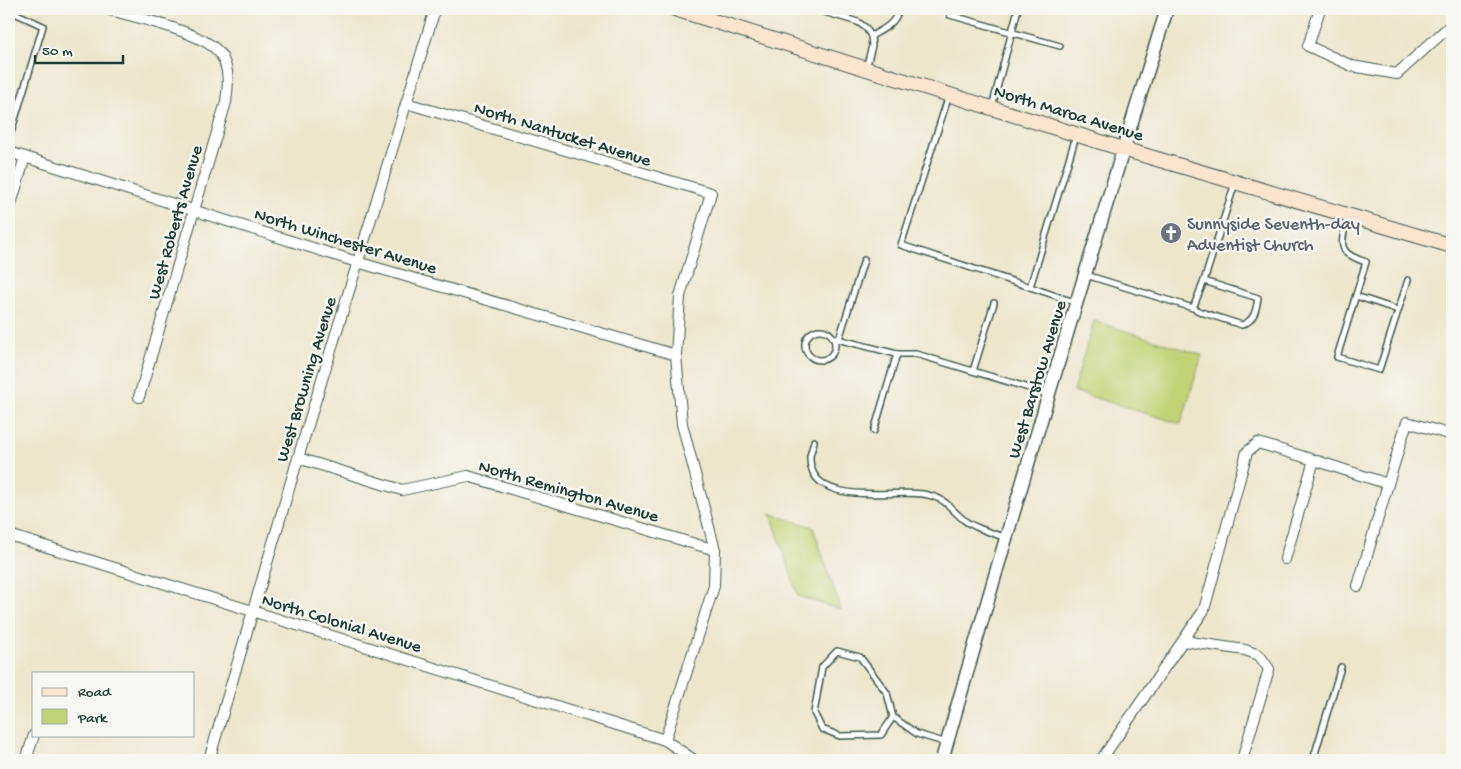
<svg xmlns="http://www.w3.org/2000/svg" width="1461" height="769" font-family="'Gochi Hand',sans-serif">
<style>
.green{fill:#c2d376;stroke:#708855}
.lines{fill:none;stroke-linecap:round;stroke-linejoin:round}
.service-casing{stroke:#3e564b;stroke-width:8}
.minor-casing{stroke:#3e564b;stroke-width:12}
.tertiary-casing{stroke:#3e564b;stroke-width:15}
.secondary-casing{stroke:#3e564b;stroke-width:16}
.service{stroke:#fff;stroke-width:5}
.minor{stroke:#fff;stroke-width:10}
.tertiary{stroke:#fff;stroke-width:12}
.secondary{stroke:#fbe5cf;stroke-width:14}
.labels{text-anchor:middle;stroke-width:5;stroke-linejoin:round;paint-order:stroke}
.street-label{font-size:18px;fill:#1f3d34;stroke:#f6f6f2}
.worship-label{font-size:18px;fill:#5b616d;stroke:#f6f6f2;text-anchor:start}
</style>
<rect width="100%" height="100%" fill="#f6f6f2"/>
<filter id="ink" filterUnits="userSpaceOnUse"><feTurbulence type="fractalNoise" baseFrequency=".02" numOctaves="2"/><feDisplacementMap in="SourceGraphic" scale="10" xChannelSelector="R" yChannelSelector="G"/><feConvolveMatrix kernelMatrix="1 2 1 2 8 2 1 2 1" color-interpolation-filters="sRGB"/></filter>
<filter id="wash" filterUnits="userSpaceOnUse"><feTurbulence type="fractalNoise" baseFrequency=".0096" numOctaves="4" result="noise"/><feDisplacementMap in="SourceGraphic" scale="20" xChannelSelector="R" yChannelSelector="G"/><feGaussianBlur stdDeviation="1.12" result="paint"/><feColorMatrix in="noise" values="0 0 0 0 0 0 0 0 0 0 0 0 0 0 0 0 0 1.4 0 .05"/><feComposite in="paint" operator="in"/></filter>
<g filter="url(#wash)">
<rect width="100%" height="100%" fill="#ece6cb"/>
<g class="green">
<polygon points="1094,321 1202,355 1181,424 1073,391"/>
<polygon points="771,514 813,527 841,610 798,596"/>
</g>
</g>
<g filter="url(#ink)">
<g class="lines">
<g class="service-casing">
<g id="service">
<polyline points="814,9 858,22 866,28 871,36 872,46 866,68"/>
<polyline points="950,15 1060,46"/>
<path d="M871,36c13,-7 24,-12 28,-27"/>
<polyline points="949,95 901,245 1030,287 1076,136"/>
<polyline points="992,107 1018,9"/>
<polyline points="9,139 43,26 17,14 13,9"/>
<path d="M1348,215c-6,28 -14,37 18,47l-29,95 42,13 29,-90"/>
<path d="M1086,275l107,33 8,4 41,13c13,-5 14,-15 16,-27l-54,-17 -11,27"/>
<polyline points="1204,281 1235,183"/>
<polyline points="1030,287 1077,303"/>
<polyline points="1356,296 1398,310"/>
<circle cx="820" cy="345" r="15"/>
<polyline points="833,338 897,354 916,354 1049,394"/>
<polyline points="839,339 864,260"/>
<polyline points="973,371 994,303"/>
<polyline points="874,431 897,354"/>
<path d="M814,441c-1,5 -3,11 -4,15 -2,53 83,33 113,38 24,4 25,13 41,26 9,8 30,13 42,18"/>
<polygon points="837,651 860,657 887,693 893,717 881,735 840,736 822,729 814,713 822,667"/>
<polyline points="893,717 917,734 947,743"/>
<polyline points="1313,760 1341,667"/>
</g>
</g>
<g class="minor-casing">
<g id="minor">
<path d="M107,9c26,8 104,24 115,48 8,15 6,29 4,45l-87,295"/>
<polyline points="1320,9 1308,46 1352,66 1397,74 1452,24"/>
<polyline points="406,103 711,193 680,296 676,355 682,424 715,550 714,586 665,740"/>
<polyline points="9,152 357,262 676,355"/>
<polyline points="9,211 25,157"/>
<polyline points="298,458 402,490 468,476 715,550"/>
<polyline points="9,535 665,740 694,760"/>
<polyline points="1285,559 1314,460 1388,484 1407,422 1452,435"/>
<polyline points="1358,586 1388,484"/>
<polyline points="1184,641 1245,650 1259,655 1269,669 1242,760"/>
<polyline points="26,760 34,735"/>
<polyline points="209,760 298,458 435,9"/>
<polyline points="1101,760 1204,610 1247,452 1258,443 1314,460"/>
</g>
</g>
<g class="tertiary-casing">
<path id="tertiary" d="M942,760c71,-251 147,-502 225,-751"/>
</g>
<g class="secondary-casing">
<polyline id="secondary" points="675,9 1123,149 1452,246"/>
</g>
<use href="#service" class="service"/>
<use href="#minor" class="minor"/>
<use href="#tertiary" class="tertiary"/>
<use href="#secondary" class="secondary"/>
</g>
</g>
<defs>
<g id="church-disc" transform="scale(1.125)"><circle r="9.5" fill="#6b7280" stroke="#f6f6f2"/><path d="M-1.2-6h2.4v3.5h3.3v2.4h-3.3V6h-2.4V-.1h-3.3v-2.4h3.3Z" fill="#fff"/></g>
</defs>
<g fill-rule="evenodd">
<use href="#church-disc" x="1171" y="233"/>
</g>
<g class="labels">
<g class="street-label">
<text transform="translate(1069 112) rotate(17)" y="6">North Maroa Avenue</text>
<text transform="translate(563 133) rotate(17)" y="6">North Nantucket Avenue</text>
<text transform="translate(174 222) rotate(-74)" y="6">West Roberts Avenue</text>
<text transform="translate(346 240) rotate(17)" y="6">North Winchester Avenue</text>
<text transform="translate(305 379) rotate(-73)" y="6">West Browning Avenue</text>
<text transform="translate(1036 379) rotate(-73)" y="6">West Barstow Avenue</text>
<text transform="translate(569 490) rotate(16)" y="6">North Remington Avenue</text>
<text transform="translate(342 622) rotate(17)" y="6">North Colonial Avenue</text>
</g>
<g class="worship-label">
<text x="1187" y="229">Sunnyside Seventh-day<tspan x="1187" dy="21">Adventist Church</tspan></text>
</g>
</g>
<rect width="1461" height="769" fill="none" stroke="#f6f6f2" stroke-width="30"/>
<rect x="32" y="672" width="162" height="65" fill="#f6f6f2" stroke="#a0aca6"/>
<rect x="42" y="688" width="25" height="8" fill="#fbe5cf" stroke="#a0aca6"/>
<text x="78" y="696" font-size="15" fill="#1f3d34">Road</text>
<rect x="42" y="709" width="25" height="15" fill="#c2d376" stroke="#a0aca6"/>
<text x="78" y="722" font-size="15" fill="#1f3d34">Park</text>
<path d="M35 55v8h88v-8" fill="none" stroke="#1f3d34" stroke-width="2.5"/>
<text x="42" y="55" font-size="15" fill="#1f3d34" stroke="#f6f6f2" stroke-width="4" paint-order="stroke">50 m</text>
</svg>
